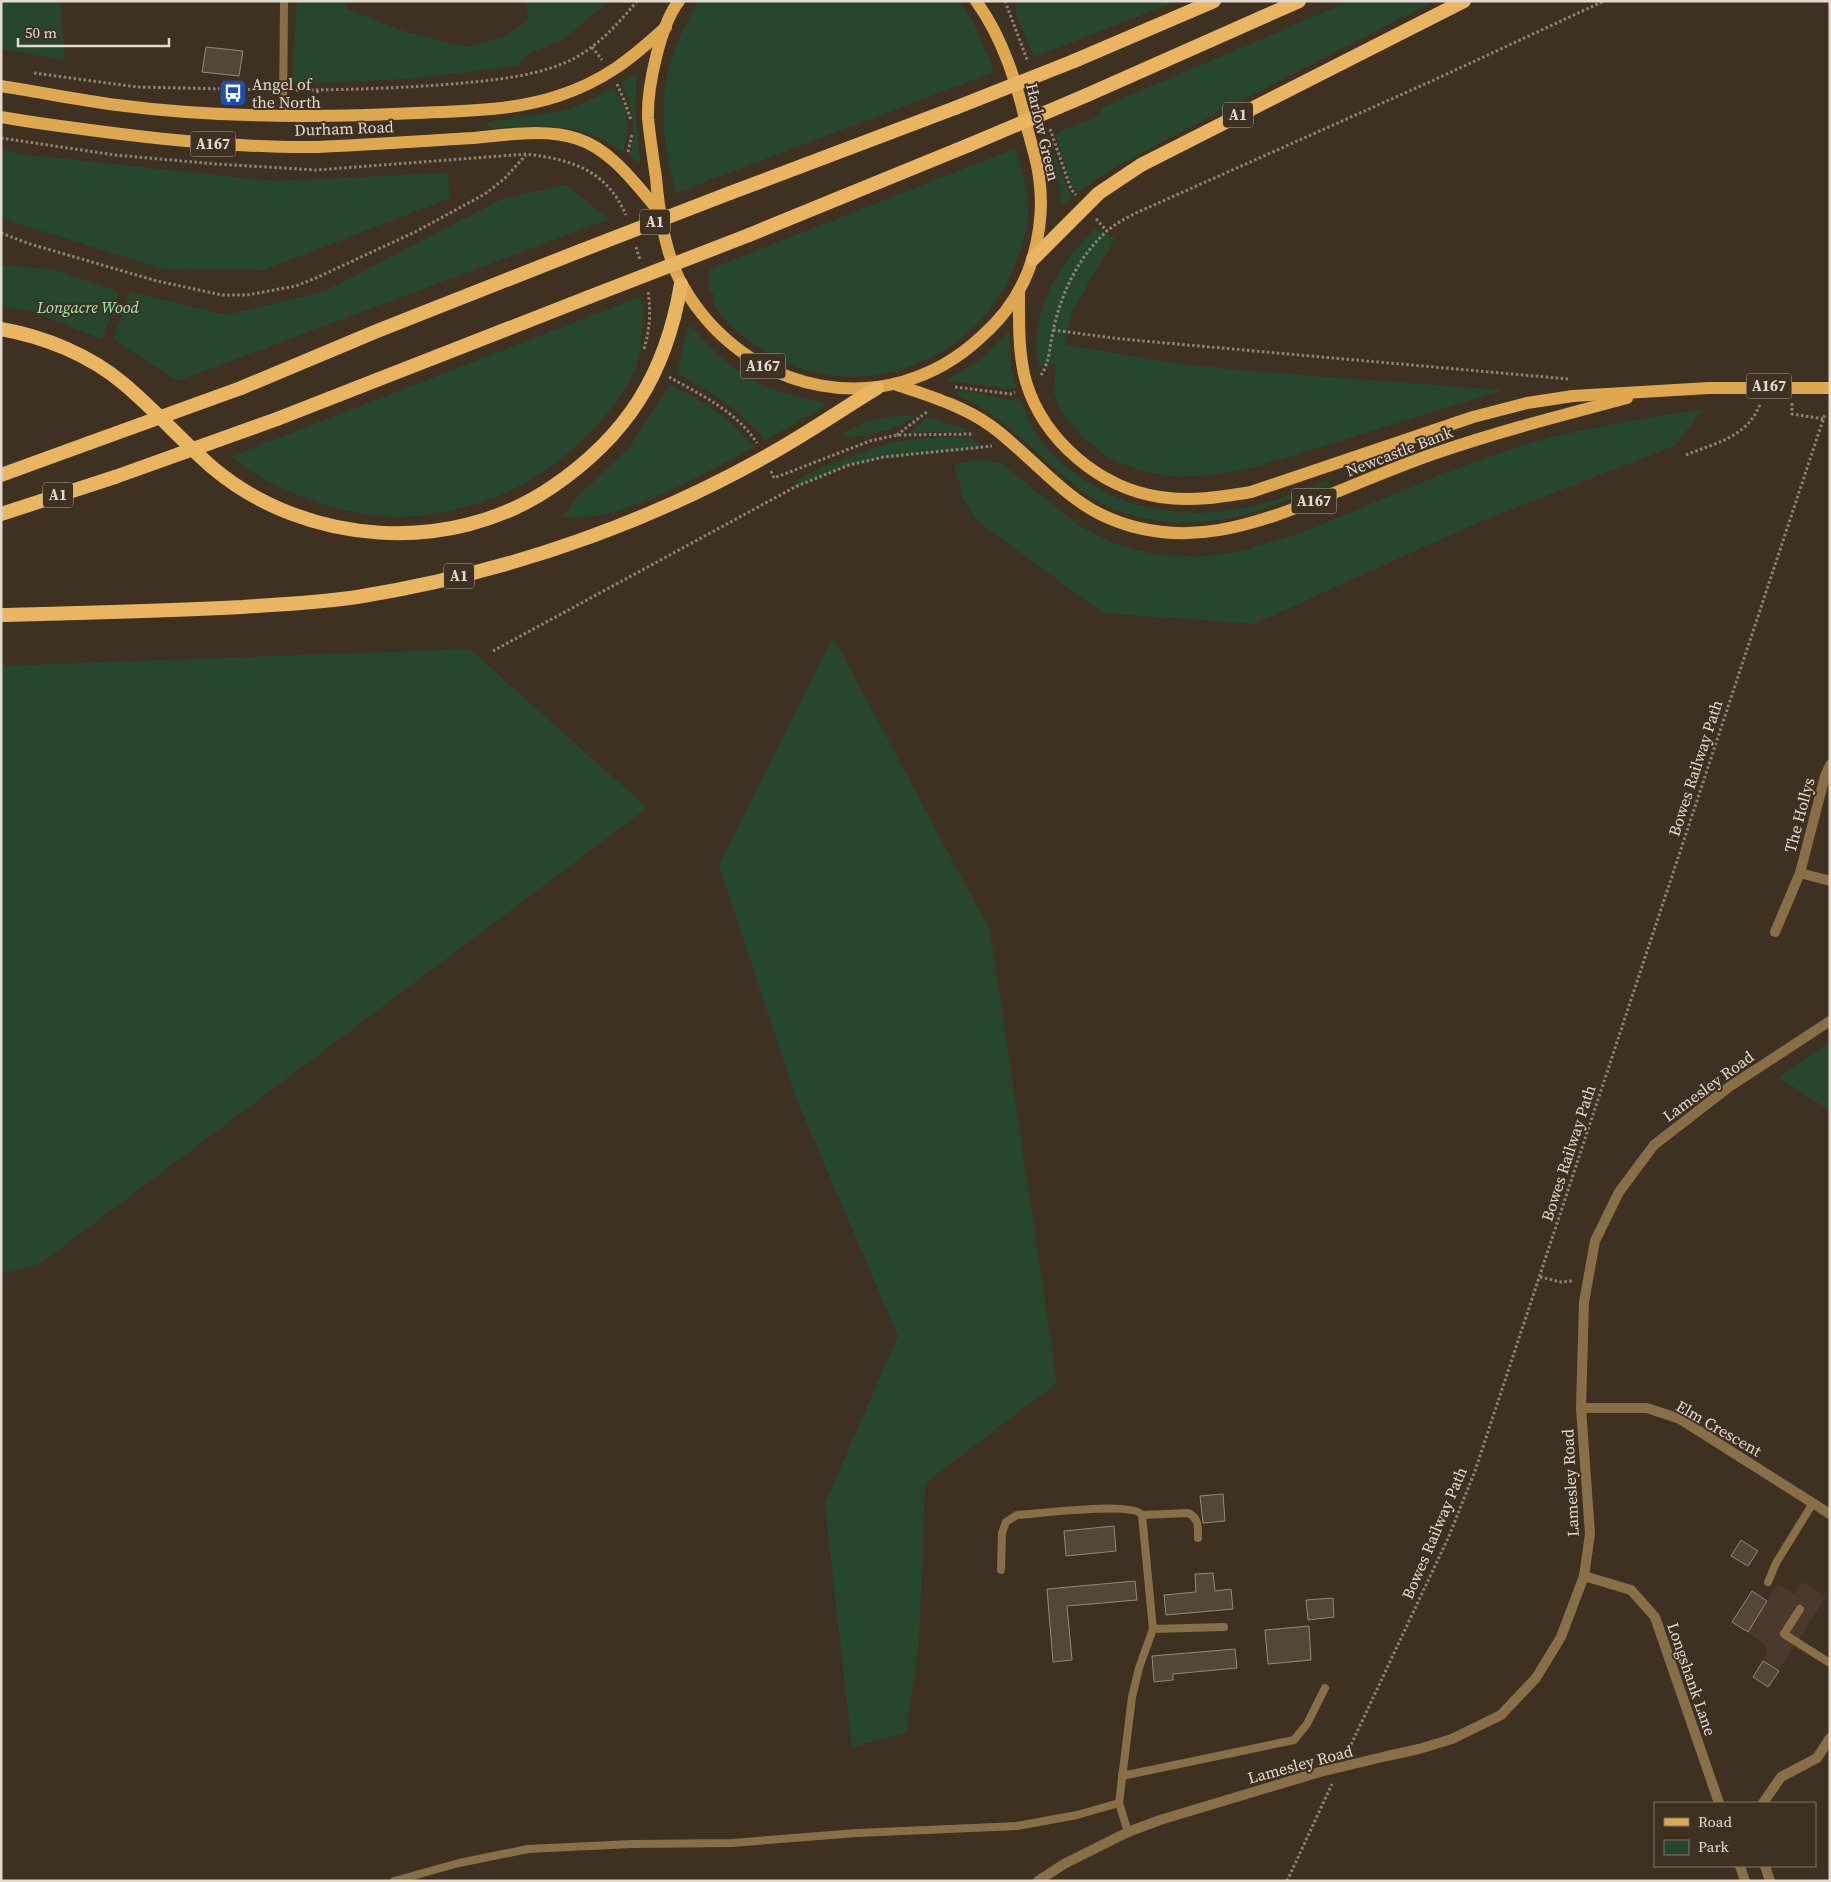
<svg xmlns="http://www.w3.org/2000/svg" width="1831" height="1882" font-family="'Source Serif 4',serif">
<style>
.industrial{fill:#4a3a2e}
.green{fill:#26472e}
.building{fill:#554737;stroke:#968775}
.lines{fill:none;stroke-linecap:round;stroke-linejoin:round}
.path{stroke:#8e8376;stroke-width:3;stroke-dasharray:2.5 2.5;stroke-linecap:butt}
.service{stroke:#896f47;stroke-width:8}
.minor{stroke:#896f47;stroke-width:10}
.tertiary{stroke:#896f47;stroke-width:10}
.primary{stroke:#dea850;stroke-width:12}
.trunk{stroke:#eab560;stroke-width:14}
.tertiary-bridge{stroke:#896f47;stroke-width:10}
.trunk-bridge{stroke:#eab560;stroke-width:14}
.labels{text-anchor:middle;stroke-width:4;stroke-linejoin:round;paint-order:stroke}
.shield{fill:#3e3121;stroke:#b1a79b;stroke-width:1}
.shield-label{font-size:15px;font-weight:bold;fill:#e2d9cf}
.poi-label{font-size:16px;fill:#e2d9cf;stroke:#3e3121;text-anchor:start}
.street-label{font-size:16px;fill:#e2d9cf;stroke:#3e3121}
.park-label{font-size:16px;font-style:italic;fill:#9eedb0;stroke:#3e3121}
</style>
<rect width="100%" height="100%" fill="#3e3121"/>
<polygon class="industrial" points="1802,1582 1826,1597 1768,1687 1753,1677 1767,1655 1764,1643 1732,1622 1752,1591 1767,1601 1778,1584 1794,1594"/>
<g class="green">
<polygon points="1,1 60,1 65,60 1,49"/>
<polygon points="297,1 346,1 346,9 403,31 466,47 505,37 528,20 526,1 610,1 562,40 527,55 520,64 501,68 406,79 292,84"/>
<path d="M699,1h260l15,23 20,48 -318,121c-16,-59 -20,-109 8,-165 5,-9 9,-19 15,-27z"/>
<polygon points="1017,1 1177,1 1034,57 1015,11"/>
<path d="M1350,1h86c-75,37 -149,76 -223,114 -45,24 -93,46 -135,77l-6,-6 -17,-53 47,-18 -2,-7z"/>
<path d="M637,73l-2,34 5,55h-3l-7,-6c6,-26 3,-49 -9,-73z"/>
<path d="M614,88c14,21 16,40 9,64 -42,-31 -81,-26 -130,-24l-6,-2v-3l5,-2 66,-9 19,-6z"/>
<path d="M1016,148c4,17 12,43 12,60 0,22 -8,46 -17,66 -43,96 -165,134 -253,73 -17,-13 -36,-25 -45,-45l2,-6 -6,-7 1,-20z"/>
<polygon points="1,150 19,154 273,181 447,173 450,198 264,270 163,269 1,218"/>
<polygon points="1055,155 1069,193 1072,197 1064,205 1061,203 1060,190 1052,156"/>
<polygon points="566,185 609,219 178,381 113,339 130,292 227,315 325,291 504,198"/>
<path d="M1096,228l19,11 -42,70 -9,36 122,20 126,11 191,14 -247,77 -44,8 -36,2 -34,-6 -32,-12 -25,-20 -21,-24 -10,-22 2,-30 -16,4c-14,-53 20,-104 56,-139z"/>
<polygon points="1,265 51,269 119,292 102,339 31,311 1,307"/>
<path d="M642,296c1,24 2,55 -9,78 -19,39 -64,83 -101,105 -39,23 -89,37 -134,38 -43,0 -88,-15 -127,-34 -14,-7 -28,-18 -41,-26z"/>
<path d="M691,326c22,25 49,52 82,63 16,6 34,10 52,14l-2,5 -58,32c-24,-29 -55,-49 -88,-67l11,-46z"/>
<polygon points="1009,332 1011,368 1016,387 1010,389 947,380 979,361"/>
<path d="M670,385c34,16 59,32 84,62 -27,15 -53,29 -81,42 -37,16 -69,31 -110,28l15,-21 51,-48z"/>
<path d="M960,390l50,10 9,-3c6,14 12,32 22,44 53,66 141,85 220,63 23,-6 46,-16 68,-24v5c-26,9 -52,20 -78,28 -47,14 -100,13 -145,-7 -17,-8 -32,-21 -46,-33 -34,-29 -63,-61 -105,-79z"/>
<polygon points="1704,409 1674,446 1477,523 1254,624 1103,613 976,520 964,500 954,464 983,459 1002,464 1081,527 1115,544 1153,554 1198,557 1242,551 1301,533 1445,473 1502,452 1555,436 1619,423"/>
<polygon points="902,415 916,416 902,425 887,430 853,438 841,434 871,420"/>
<polygon points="928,417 965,429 966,431 909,433"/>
<polygon points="941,437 971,438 982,445 978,449 884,457 849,465 795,487 794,482 830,464 896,441"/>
<polygon points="833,637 990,931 1057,1383 925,1483 919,1642 906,1733 852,1747 825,1504 898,1336 796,1098 719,865"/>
<polygon points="470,649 647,808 40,1264 1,1274 1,666"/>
<polygon points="1830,1043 1830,1111 1779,1077"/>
</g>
<g class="building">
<polygon points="206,47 243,51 239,76 202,72"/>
<polygon points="1223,1494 1225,1521 1203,1523 1200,1496"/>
<polygon points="1114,1526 1116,1551 1066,1556 1064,1531"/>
<polygon points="1741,1540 1758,1551 1748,1566 1731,1556"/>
<polygon points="1213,1573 1215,1591 1231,1589 1233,1609 1166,1615 1164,1595 1196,1592 1195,1574"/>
<polygon points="1135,1581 1137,1600 1067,1606 1072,1660 1053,1662 1047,1589"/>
<polygon points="1752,1591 1767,1601 1748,1632 1732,1622"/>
<polygon points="1333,1598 1334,1617 1308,1620 1306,1600"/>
<polygon points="1309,1626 1311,1660 1268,1664 1265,1630"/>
<polygon points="1235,1649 1237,1668 1173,1674 1173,1680 1154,1682 1152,1656"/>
<polygon points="1763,1661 1779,1671 1768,1687 1753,1677"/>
</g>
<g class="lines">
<g class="path">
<polyline points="1005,1 1028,62"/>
<polyline points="592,47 602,60"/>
<polyline points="34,73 137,87 272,90"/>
<polyline points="617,84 624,100 631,120"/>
<path d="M296,90c52,0 104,-2 156,-6 41,-4 86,-7 123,-26 25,-14 44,-35 62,-57"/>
<polyline points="310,100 319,90"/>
<polyline points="1050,129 1071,189 1076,195"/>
<path d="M1,138l114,17 101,9 100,6 211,-16c46,6 79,16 99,61"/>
<polyline points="628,152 632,134"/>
<polyline points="1096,219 1107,231"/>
<polyline points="1,233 30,244 157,281 222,295 247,295 296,286 318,277 415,232 485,194 504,179 526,155"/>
<polyline points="636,247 640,260"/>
<polyline points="1053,330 1121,339 1568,379"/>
<path d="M644,349c6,-20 7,-38 4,-58"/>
<path d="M1041,375c8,-11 9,-30 12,-44 8,-37 25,-74 54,-100 8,-7 19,-13 29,-18l298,-133 170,-79"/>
<path d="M669,377c32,18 67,34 88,66"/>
<polyline points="955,387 1011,394 1015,392"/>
<polyline points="1792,403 1792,414 1824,419"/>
<polyline points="897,435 928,411"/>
<path d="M1686,455c29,-12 62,-18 74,-51"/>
<polyline points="771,471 774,478 870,441 897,435 972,434"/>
<polyline points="493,651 795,487 849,465 884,457 992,446"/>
<polyline points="1540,1277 1561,1282 1573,1281"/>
<polyline points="1349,1749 1449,1536 1475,1471 1825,414"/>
<polyline points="1287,1881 1332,1784"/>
</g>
<g class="service">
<polyline points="283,116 284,1"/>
<path d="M1142,1515l46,-2c11,5 10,14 10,25"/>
<path d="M1001,1570l1,-37 4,-11 11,-7c20,-1 116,-14 125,0l11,114 -14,39 -7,29 -13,106 9,29"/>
<polyline points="1768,1582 1776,1563 1813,1503"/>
<polyline points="1800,1609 1784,1634 1830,1663"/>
<polyline points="1153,1629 1224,1627"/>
<polyline points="1122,1776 1294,1740 1307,1724 1325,1688"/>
<polyline points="394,1881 459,1863 528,1849 631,1844 732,1843 857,1833 1017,1826 1077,1815 1119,1803"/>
</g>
<g class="minor">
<polyline points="1800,873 1830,881"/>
<polyline points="1775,932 1800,873 1825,776 1830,765"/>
<polyline points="1581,1408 1647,1408 1680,1419 1830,1514"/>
<polyline points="1584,1576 1631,1590 1655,1617 1719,1803"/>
<polyline points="1763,1803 1781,1777 1817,1758 1830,1738"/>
<polyline points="1740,1866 1745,1881"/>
<polyline points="1765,1866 1770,1881"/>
</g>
<g class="tertiary">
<polyline points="1387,1756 1419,1749 1452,1739 1501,1715 1536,1678 1561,1637 1584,1576 1590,1534 1581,1408 1584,1302 1595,1241 1619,1192 1654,1145 1729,1087 1830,1021"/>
<polyline points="1038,1881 1064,1864 1128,1832 1160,1820 1320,1772"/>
</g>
<g class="primary">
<path d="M679,1c-19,24 -32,87 -31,117 2,20 5,40 8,60 3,34 9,78 27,108 62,109 204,139 298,51 24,-21 43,-49 52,-80 7,-25 10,-54 6,-80 -2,-17 -8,-33 -12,-50 -10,-43 -24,-89 -51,-126"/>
<path d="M1,86c39,6 77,14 116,19 99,13 200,13 299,8 47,-2 97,-2 142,-17 46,-15 73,-37 108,-69"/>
<path d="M1,117c40,7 80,12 120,17 66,8 131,14 197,13 51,-2 103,-6 155,-9 34,-3 73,-10 105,1 34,11 58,46 81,72"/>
<path d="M1019,292c0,30 -1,61 7,90 18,59 74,106 134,115 31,5 61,0 91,-5l222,-75 54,-14 46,-7 136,-8h121"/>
<path d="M897,385c33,11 66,21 94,41 36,26 70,69 109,88 81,40 157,10 234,-21 35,-14 69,-29 105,-41 61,-21 124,-37 188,-54"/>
</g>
<g class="trunk">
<polyline points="1074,61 1214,1"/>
<polyline points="1087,95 1299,1"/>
<polyline points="730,193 955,108"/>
<polyline points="749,235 969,145"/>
<polyline points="1033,259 1099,193 1141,165 1464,1"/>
<path d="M1,329c44,8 89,26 123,55 31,26 58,57 89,84 93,78 238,88 339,19 75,-51 114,-113 129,-203"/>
<polyline points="241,388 377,331 580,251"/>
<polyline points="277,419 589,297"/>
<polyline points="1,475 89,443"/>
<polyline points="1,514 115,477"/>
<path d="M1,615c80,-2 161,-4 241,-8 38,-3 77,-4 115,-10 142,-23 280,-69 406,-139 39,-21 76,-47 114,-70"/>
</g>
<polyline class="tertiary-bridge" points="1320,1772 1387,1756"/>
<g class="trunk-bridge">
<polyline points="955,108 1074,61"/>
<polyline points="969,145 1087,95"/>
<polyline points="580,251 730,193"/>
<polyline points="589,297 749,235"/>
<polyline points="89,443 241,388"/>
<polyline points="115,477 277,419"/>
</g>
</g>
<defs>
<g id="bus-square" transform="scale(1.4375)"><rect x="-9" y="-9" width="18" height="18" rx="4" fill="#1a4fb4" stroke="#3e3121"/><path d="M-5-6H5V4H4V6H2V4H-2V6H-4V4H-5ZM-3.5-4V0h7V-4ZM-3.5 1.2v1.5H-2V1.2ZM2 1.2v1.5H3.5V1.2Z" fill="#fff"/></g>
</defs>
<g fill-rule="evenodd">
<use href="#bus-square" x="233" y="93"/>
</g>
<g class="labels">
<g class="shield">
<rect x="1223" y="102.5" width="30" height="25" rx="4"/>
<rect x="190.5" y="131.5" width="45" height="25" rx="4"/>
<rect x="640" y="209.5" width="30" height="25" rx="4"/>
<rect x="740.5" y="353.5" width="45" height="25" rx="4"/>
<rect x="1746.5" y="373.5" width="45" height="25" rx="4"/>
<rect x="43" y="482.5" width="30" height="25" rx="4"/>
<rect x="1291.5" y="488.5" width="45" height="25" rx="4"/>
<rect x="444" y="563.5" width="30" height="25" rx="4"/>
</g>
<g class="shield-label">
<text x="1238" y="120">A1</text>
<text x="213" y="149">A167</text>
<text x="655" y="227">A1</text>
<text x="763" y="371">A167</text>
<text x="1769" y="391">A167</text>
<text x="58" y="500">A1</text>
<text x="1314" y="506">A167</text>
<text x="459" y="581">A1</text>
</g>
<g class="poi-label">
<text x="252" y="90">Angel of<tspan x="252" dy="18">the North</tspan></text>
</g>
<g class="street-label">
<text transform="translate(344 128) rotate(-2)" y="6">Durham Road</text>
<text transform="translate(1043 132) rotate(77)" y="6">Harlow Green</text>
<text transform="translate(1399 451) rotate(-21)" y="6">Newcastle Bank</text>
<text transform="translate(1695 768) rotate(-72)" y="6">Bowes Railway Path</text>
<text transform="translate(1799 815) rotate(-75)" y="6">The Hollys</text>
<text transform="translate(1708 1086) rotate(-36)" y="6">Lamesley Road</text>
<text transform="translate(1568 1153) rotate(-72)" y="6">Bowes Railway Path</text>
<text transform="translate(1719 1428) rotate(30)" y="6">Elm Crescent</text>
<text transform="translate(1570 1483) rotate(-93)" y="6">Lamesley Road</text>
<text transform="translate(1434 1533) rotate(-67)" y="6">Bowes Railway Path</text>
<text transform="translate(1692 1679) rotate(71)" y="6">Longshank Lane</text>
<text transform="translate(1300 1764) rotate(-15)" y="6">Lamesley Road</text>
</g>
<g class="park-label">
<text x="88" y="313">Longacre Wood</text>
</g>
</g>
<rect width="1831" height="1882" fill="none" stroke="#e2d9cf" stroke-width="5"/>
<rect x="1654" y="1802" width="162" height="65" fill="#3e3121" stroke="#807467"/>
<rect x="1664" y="1818" width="25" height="8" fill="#dea850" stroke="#807467"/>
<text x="1698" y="1827" font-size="15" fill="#e2d9cf">Road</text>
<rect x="1664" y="1840" width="25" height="15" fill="#26472e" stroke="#807467"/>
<text x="1698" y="1852" font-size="15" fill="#e2d9cf">Park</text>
<path d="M18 38v8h151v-8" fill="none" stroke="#e2d9cf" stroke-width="2.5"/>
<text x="25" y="38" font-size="15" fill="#e2d9cf" stroke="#3e3121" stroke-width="4" paint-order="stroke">50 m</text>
</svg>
